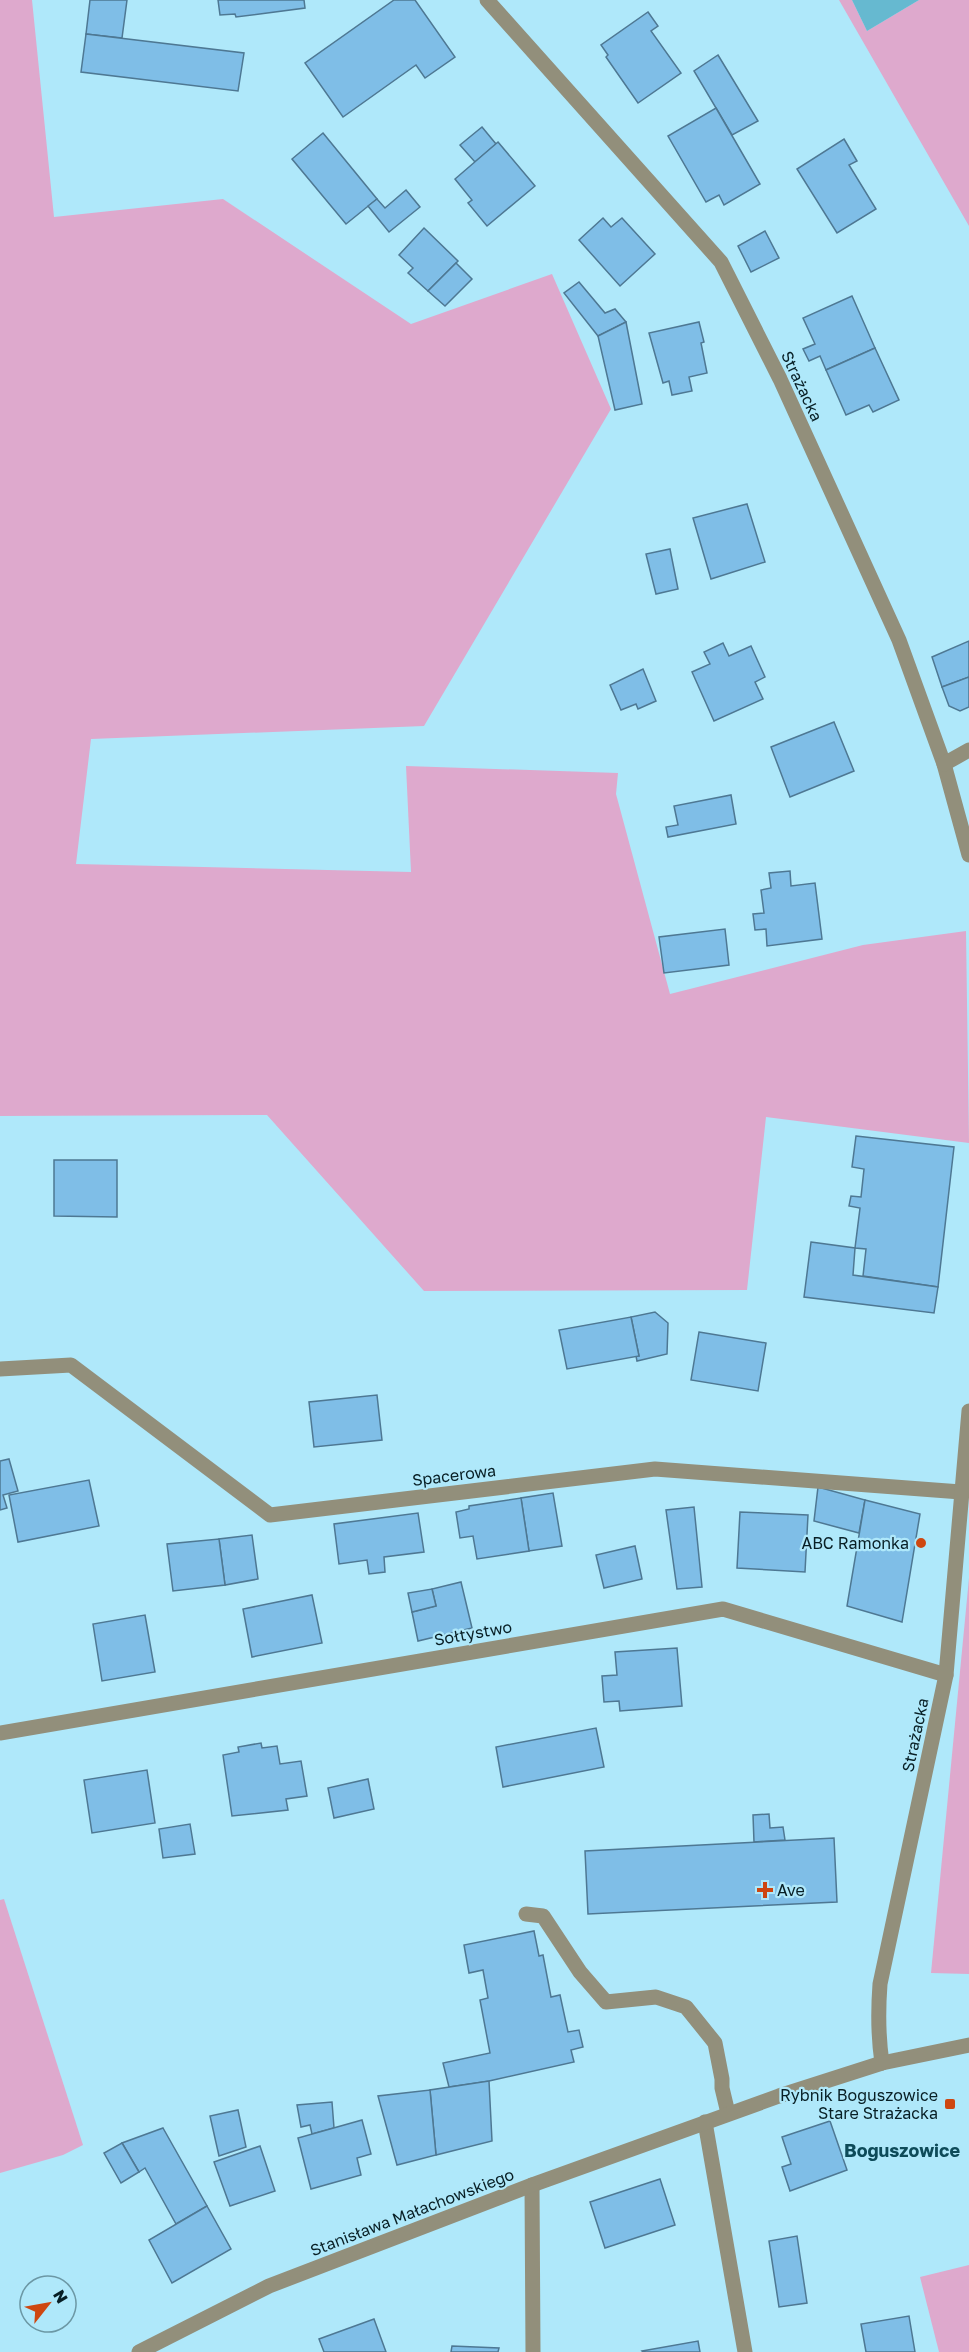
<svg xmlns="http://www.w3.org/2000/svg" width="969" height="2352" font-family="'Golos Text',sans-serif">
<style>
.green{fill:#dea9cd}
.water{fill:#66b9d0}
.building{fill:#7fbee7;stroke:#4e7893;stroke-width:1.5}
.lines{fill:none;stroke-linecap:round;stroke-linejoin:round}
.minor{stroke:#928f7b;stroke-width:15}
.poi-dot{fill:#ce4711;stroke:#afe8fa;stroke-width:2}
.labels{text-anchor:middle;stroke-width:4.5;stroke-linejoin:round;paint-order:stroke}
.street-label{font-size:16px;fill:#081f25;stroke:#afe8fa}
.poi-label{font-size:16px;fill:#081f25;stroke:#afe8fa;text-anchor:end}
.neighbourhood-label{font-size:18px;font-weight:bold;fill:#0e4b59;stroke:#afe8fa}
</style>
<rect width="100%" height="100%" fill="#afe8fa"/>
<g class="green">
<polygon points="0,0 32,0 54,217 223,199 411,324 552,274 611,409 424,726 91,739 76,864 411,872 406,766 618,773 616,794 670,994 863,945 966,931 969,1143 766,1117 747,1290 424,1291 267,1115 0,1116"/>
<polygon points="839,0 852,0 867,31 919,0 969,0 969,226"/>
<polygon points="969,1578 969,1974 931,1973"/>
<polygon points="4,1899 83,2145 63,2155 0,2173 0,1900"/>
<polygon points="969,2265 969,2352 939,2352 920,2277"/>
</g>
<polygon class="water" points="852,0 919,0 867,31"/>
<g class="building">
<polygon points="90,0 127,0 122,38 86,34"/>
<polygon points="218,0 304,0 305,8 236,17 235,14 220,15"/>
<polygon points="394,0 415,0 455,57 425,78 416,65 343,117 305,63"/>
<polygon points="648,12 658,26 651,31 681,73 638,103 606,57 608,55 601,45"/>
<polygon points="86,34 244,53 238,91 81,72"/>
<polygon points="718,55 758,121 732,135 694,71"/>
<polygon points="716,108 760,184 724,205 719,195 706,202 668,136"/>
<polygon points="482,127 496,144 475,162 460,145"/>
<polygon points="323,133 377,199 346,224 292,159"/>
<polygon points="844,139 857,161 849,165 876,209 837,233 797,169"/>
<polygon points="498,142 535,186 487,226 468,203 472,200 455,179"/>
<polygon points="406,190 420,207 389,232 368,206 377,199 385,208"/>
<polygon points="603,218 611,227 622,218 655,254 620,286 579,240"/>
<polygon points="424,228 458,261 428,291 408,273 413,268 399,255"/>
<polygon points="765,231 779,258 751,272 738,246"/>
<polygon points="456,263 472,279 445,306 428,291"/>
<polygon points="579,282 605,313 615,309 626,322 598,336 564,293"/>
<polygon points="852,296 875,348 826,370 820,356 809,361 803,349 815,344 803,318"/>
<polygon points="626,322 642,404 615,410 598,336"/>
<polygon points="699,322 704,342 701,343 707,373 689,377 692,391 672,395 669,381 663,383 649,333"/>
<polygon points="875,348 899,400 873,412 869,405 846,415 826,370"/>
<polygon points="747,504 765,562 711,579 693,518"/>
<polygon points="670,549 678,589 656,594 646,554"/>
<polygon points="969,641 969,677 942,687 932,657"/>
<polygon points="723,643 729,656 751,646 765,677 755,682 763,699 714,721 692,672 710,664 704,652"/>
<polygon points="643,669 656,701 638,709 636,704 621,710 610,685"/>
<polygon points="969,677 969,707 960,711 949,706 942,687"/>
<polygon points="834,722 854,771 790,797 771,747"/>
<polygon points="731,795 736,824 668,837 666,827 678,825 674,806"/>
<polygon points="790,871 791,886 815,883 822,939 767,946 766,929 755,930 753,914 764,913 761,890 771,888 769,873"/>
<polygon points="725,929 729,965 664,973 659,937"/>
<polygon points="856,1136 954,1147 938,1287 863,1276 866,1249 855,1248 860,1208 849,1206 851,1196 861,1197 864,1169 852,1167"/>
<polygon points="54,1160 117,1160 117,1217 54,1216"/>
<polygon points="811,1242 855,1248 853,1275 938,1287 934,1313 804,1297"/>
<polygon points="655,1312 668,1323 667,1354 637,1361 636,1356 639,1356 631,1317"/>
<polygon points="631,1317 639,1356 567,1369 559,1330"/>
<polygon points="699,1332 766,1343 758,1391 691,1380"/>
<polygon points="377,1395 382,1440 314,1447 309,1402"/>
<polygon points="9,1459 18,1491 3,1495 7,1508 0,1510 0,1461"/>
<polygon points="89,1480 99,1526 18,1542 9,1495"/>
<polygon points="818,1487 865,1500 859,1533 814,1521"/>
<polygon points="553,1493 562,1546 529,1551 521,1498"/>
<polygon points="521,1498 529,1551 477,1559 473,1536 460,1538 456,1512 469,1509 469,1506"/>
<polygon points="865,1500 920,1514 902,1622 847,1606"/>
<polygon points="694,1507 702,1587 677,1589 666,1510"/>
<polygon points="740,1512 808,1515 805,1572 737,1568"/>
<polygon points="418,1513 424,1552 384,1557 385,1572 369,1574 367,1560 339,1564 334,1524"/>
<polygon points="252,1535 258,1579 225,1585 219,1539"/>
<polygon points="219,1539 225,1585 173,1591 167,1544"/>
<polygon points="635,1546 642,1579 604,1588 596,1555"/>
<polygon points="461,1582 472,1628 418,1641 412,1612 436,1606 432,1589"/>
<polygon points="432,1589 436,1606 412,1612 408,1593"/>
<polygon points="312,1595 322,1643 252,1657 243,1609"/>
<polygon points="145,1615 155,1672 102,1681 93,1624"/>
<polygon points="677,1648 682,1706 620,1711 619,1701 604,1702 602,1676 617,1675 615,1652"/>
<polygon points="596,1728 604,1767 503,1787 496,1747"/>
<polygon points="261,1743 262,1748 277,1746 280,1764 301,1761 307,1796 286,1799 288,1810 232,1816 223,1755 239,1752 238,1747"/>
<polygon points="147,1770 155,1823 92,1833 84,1780"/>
<polygon points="368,1779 374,1809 334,1818 328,1788"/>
<polygon points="769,1814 770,1828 783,1827 785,1840 754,1842 753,1815"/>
<polygon points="190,1824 195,1854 163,1858 159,1829"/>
<polygon points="834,1838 837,1902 588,1914 585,1851"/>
<polygon points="534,1931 539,1956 543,1955 551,1997 560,1995 568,2032 579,2030 583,2047 571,2050 574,2062 489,2081 449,2087 443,2063 490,2053 480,2000 488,1998 483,1970 469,1973 464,1945"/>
<polygon points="489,2081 492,2141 436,2155 430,2090"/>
<polygon points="430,2090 436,2155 397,2165 378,2096"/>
<polygon points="332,2102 334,2128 312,2134 310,2125 301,2127 297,2105"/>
<polygon points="238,2110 246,2147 219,2156 210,2116"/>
<polygon points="362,2120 371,2154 357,2158 361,2175 311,2189 298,2138"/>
<polygon points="830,2121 847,2170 790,2191 782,2167 791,2164 782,2137"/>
<polygon points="163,2128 207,2206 176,2224 145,2168 139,2172 122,2143"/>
<polygon points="122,2143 139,2172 121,2183 104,2153"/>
<polygon points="260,2146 275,2191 230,2206 214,2162"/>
<polygon points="660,2179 675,2225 605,2248 590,2202"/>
<polygon points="207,2206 231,2249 172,2283 149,2240"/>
<polygon points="797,2236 807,2303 779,2307 769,2241"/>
<polygon points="909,2316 915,2352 866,2352 861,2324"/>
<polygon points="374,2319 386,2352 324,2352 319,2339"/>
<polygon points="698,2341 700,2352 643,2352 642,2351"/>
<polygon points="452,2346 499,2348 498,2352 451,2352"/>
</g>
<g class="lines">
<g class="minor">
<polyline points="487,0 721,262 780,379 899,640 944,764 969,855"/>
<polyline points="944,764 969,750"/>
<polyline points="0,1369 71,1365 270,1515 655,1469 961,1492"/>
<polyline points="0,1733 723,1609 946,1675"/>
<polyline points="526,1914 543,1916 580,1972 606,2002 656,1997 686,2007 715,2043 722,2079 722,2088 728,2113"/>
<path d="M882,2063c-4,-27 -4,-52 -2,-79l66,-309 23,-264"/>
<polyline points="705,2122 745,2352"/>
<polyline points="532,2185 533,2352"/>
<polyline points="139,2352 269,2286 532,2185 779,2096 882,2063 969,2045"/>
</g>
</g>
<g class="poi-dot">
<circle cx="921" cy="1543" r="6"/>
<path d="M762 1881h6v6h6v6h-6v6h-6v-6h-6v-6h6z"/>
<rect x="944" y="2098" width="12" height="12" rx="3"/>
</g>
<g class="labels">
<g class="street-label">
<text transform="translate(802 386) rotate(65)" y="6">Strażacka</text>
<text transform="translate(454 1475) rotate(-7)" y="6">Spacerowa</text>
<text transform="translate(473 1633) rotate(-10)" y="6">Sołtystwo</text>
<text transform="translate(915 1735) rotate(-78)" y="6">Strażacka</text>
<text transform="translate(412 2212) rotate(-21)" y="6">Stanisława Małachowskiego</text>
</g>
<g class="poi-label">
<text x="909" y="1549">ABC Ramonka</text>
<text x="777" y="1896" text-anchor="start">Ave</text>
<text x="938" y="2101">Rybnik Boguszowice<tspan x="938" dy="18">Stare Strażacka</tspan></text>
</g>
<g class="neighbourhood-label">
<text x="902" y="2157">Boguszowice</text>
</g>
</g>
<g transform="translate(48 2304) rotate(59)"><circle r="28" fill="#afe8fa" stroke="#6c98a5" stroke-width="1.5"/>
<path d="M0-4.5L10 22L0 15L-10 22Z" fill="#ce4711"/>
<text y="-9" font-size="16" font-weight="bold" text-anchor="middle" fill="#081f25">N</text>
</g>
</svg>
